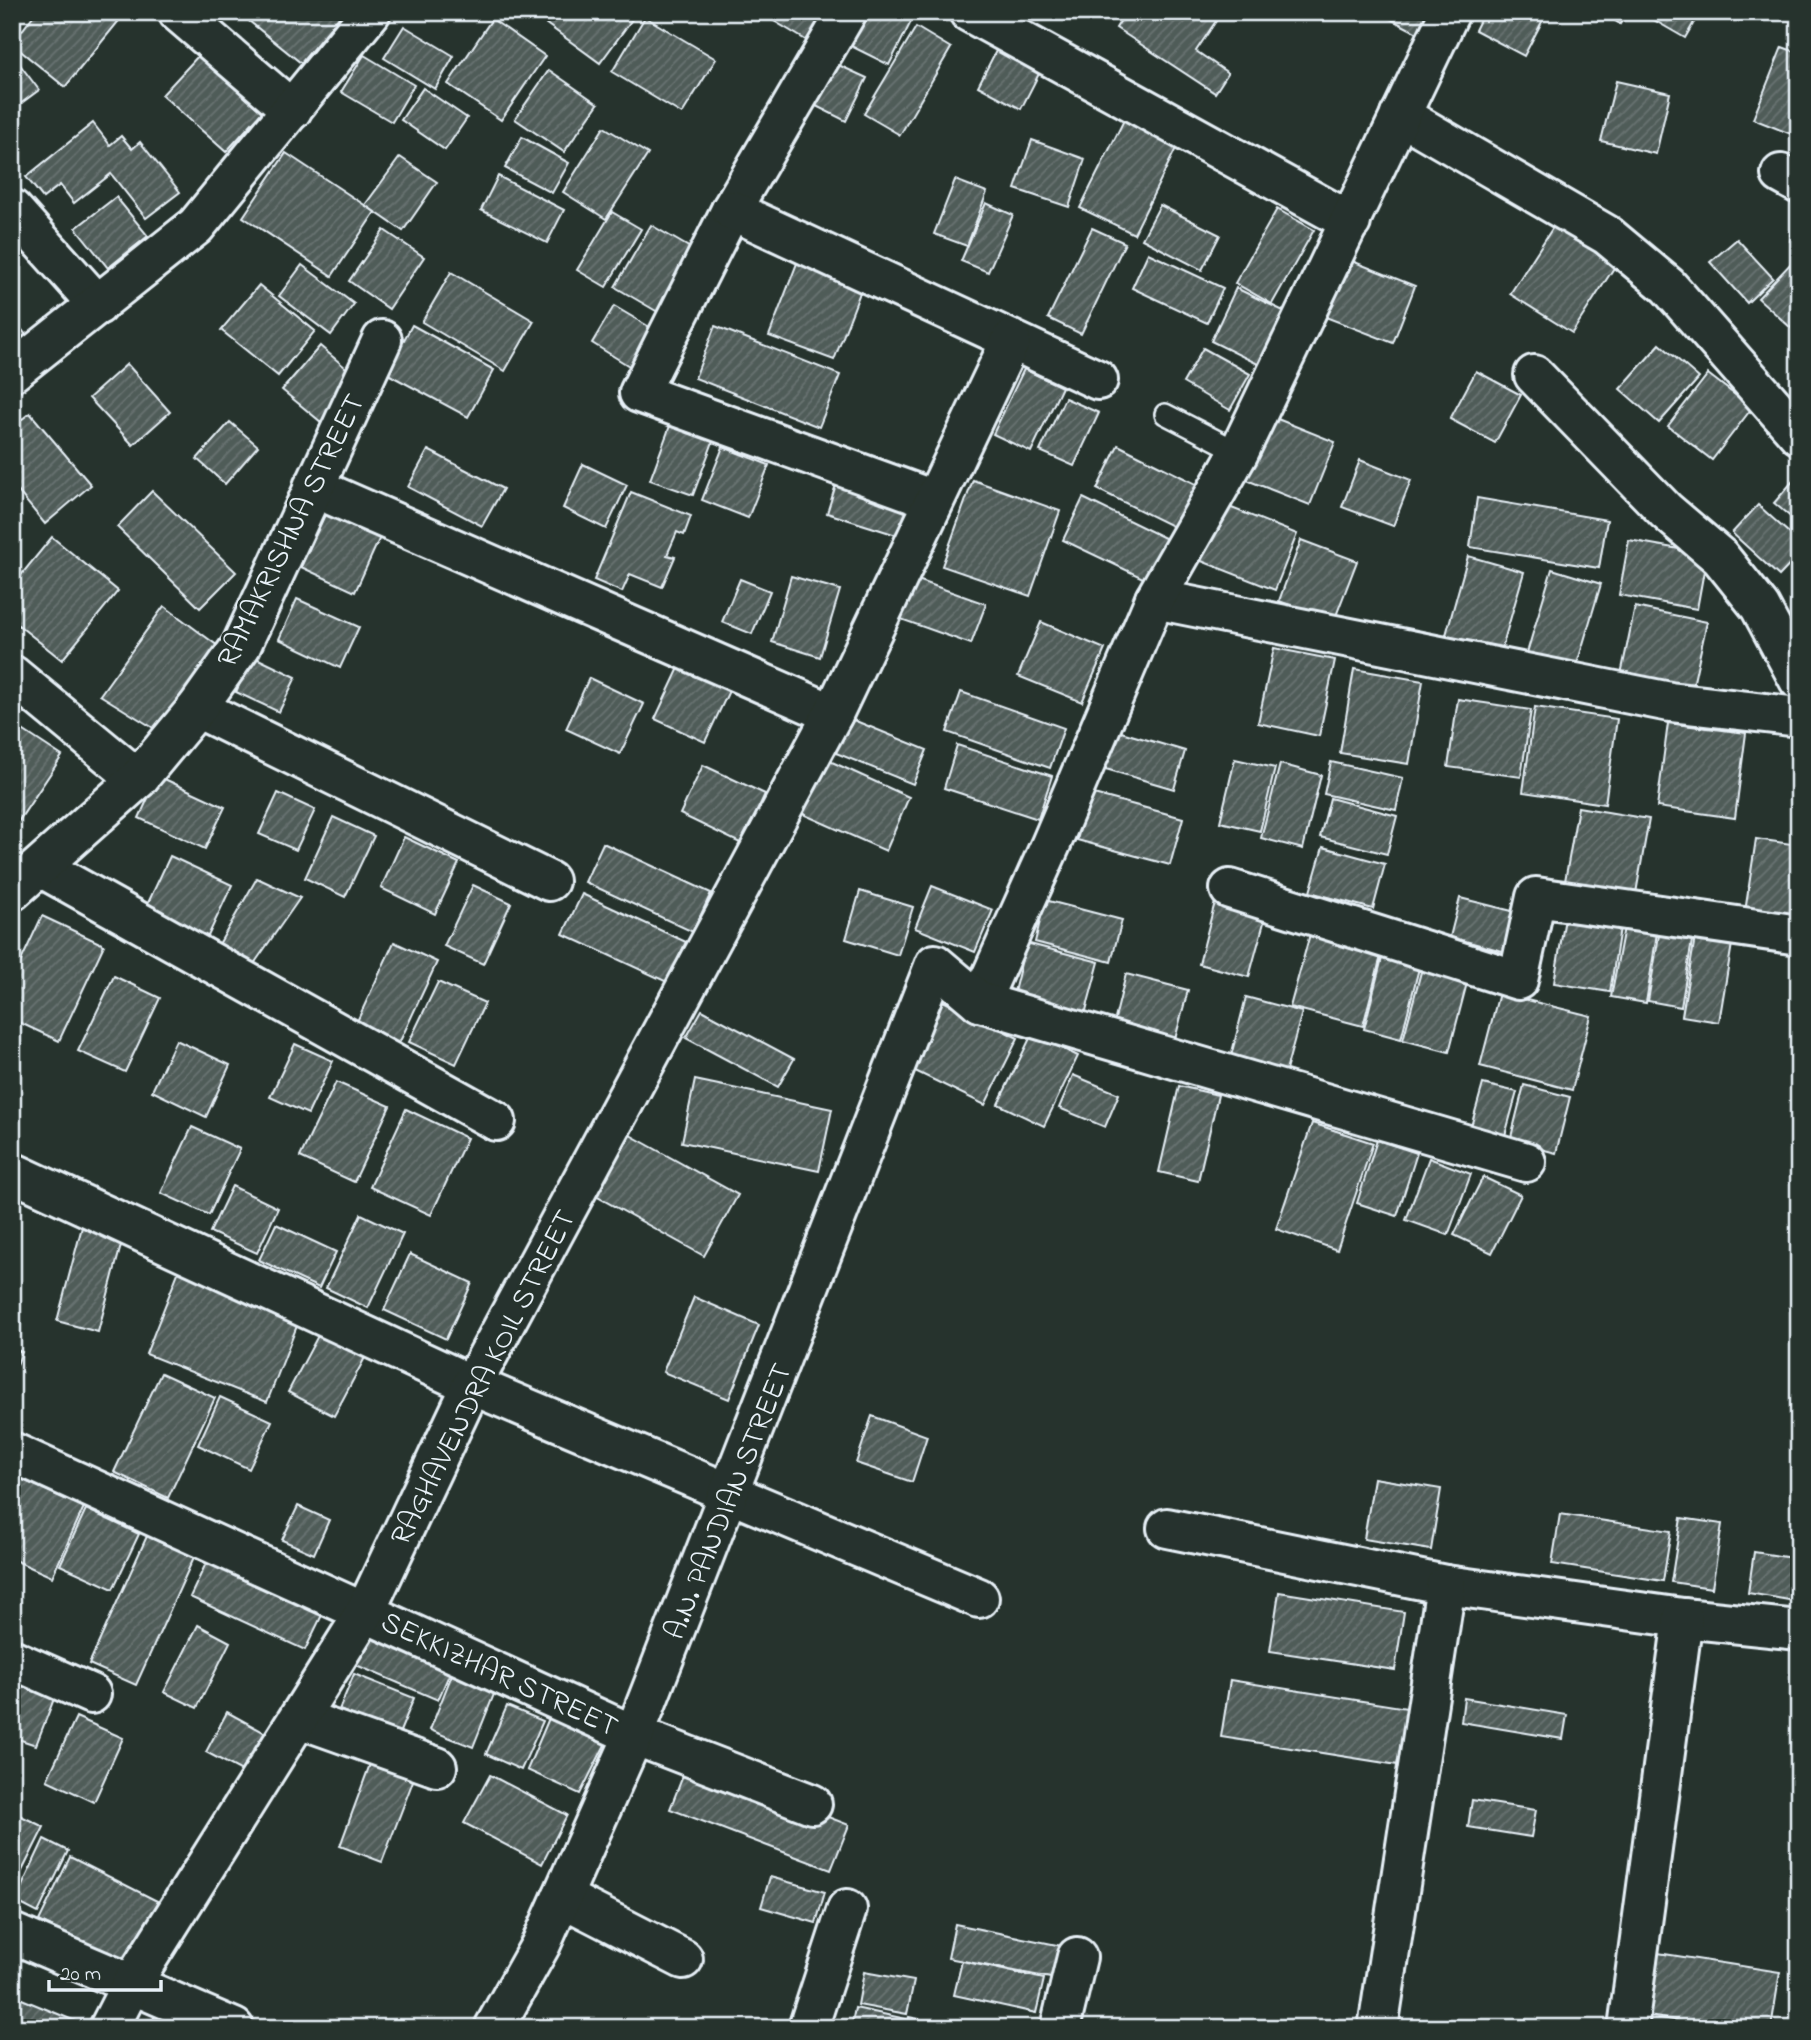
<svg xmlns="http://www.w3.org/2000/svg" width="1811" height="2040" font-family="'Indie Flower',sans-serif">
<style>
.building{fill:url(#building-hatch);stroke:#e8f1f8;stroke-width:2}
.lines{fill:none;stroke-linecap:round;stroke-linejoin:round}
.service-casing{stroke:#e8f1f8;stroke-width:24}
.minor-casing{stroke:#e8f1f8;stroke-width:44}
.service{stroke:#26332d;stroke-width:19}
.minor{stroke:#26332d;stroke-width:38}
.labels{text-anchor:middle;stroke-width:5;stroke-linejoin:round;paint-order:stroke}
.street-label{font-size:30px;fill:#e8f1f8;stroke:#26332d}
</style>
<defs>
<pattern id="building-hatch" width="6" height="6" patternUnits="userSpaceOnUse" patternTransform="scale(1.75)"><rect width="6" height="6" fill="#505c59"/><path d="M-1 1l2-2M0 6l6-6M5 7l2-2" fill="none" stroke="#697472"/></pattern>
</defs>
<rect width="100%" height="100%" fill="#26332d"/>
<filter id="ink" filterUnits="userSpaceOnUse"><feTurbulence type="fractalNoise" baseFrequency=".0143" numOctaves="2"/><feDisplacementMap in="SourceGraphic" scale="14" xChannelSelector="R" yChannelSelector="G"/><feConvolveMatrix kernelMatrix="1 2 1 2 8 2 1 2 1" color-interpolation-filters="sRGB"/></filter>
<g filter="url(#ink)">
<g class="building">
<polygon points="36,12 126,12 65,87 12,44"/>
<polygon points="249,12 335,12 340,16 301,63 244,17"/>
<polygon points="530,12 625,12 633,18 600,63"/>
<polygon points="759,12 834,12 814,45"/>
<polygon points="862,12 916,12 889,65 847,44"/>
<polygon points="1126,12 1222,12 1196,51 1228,73 1215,93 1116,28"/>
<polygon points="1377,12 1441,12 1427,38"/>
<polygon points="1484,12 1533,12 1544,18 1524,56 1475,30"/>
<polygon points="1602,12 1628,12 1620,24"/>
<polygon points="1640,12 1700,12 1685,38"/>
<polygon points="645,17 716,59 682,114 612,72"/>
<polygon points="492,19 545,56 501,120 448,84"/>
<polygon points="404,26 454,56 435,89 384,58"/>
<polygon points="916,27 951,48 900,135 864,114"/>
<polygon points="1001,41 1044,64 1021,109 978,86"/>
<polygon points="1782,47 1799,53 1799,113 1791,134 1753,119"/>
<polygon points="12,54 39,90 12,110"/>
<polygon points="199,55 262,112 226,152 162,95"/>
<polygon points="364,55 414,85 392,122 341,92"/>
<polygon points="834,63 867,78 846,121 814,105"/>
<polygon points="549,70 598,104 564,152 515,119"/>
<polygon points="1616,81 1670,93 1656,154 1601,141"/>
<polygon points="423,88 467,118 445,150 401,120"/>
<polygon points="1130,108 1183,134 1134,234 1080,208"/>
<polygon points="93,123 110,145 121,136 132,149 140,142 180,192 146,218 111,174 74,203 60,185 43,198 26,177"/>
<polygon points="604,127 648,154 606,219 563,192"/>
<polygon points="522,137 569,163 552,193 505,168"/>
<polygon points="1032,140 1085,159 1069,207 1015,189"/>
<polygon points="286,153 375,212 332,276 243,217"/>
<polygon points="400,157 437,182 403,231 365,205"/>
<polygon points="498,176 564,210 547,243 481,210"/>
<polygon points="955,180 987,192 967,246 934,234"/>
<polygon points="116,197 148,236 108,268 76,228"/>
<polygon points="986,203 1013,215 988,272 961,261"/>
<polygon points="1160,205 1220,235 1202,270 1142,239"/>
<polygon points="1797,206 1799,206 1799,242 1790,241"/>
<polygon points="1277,209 1314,230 1272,304 1235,283"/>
<polygon points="612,212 641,229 606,287 577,270"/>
<polygon points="1557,221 1619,260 1572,333 1510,294"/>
<polygon points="651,225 699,253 663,315 615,287"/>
<polygon points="1092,228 1125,243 1081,334 1048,318"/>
<polygon points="384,230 424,257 389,309 349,281"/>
<polygon points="1737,239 1773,278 1747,303 1710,262"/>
<polygon points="1148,253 1223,288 1207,323 1132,288"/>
<polygon points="1337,255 1415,286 1393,343 1315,313"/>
<polygon points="799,258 864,282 834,360 769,336"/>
<polygon points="1796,258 1799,320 1791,328 1758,298"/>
<polygon points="302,265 354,304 331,335 279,296"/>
<polygon points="451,272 534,321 505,371 422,322"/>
<polygon points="259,285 315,331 278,376 221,330"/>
<polygon points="1236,288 1300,319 1274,372 1211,341"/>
<polygon points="614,306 658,332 634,369 592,343"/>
<polygon points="12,317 30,340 12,354"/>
<polygon points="412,325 494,370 468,417 386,373"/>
<polygon points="715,326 840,375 819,427 695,378"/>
<polygon points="1660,344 1699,378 1659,423 1620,389"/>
<polygon points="320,346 358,378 321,422 282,390"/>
<polygon points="1203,348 1250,374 1230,410 1183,383"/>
<polygon points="127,364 170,412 133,445 89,398"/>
<polygon points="1024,369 1062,387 1031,452 993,434"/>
<polygon points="1476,371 1521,395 1495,443 1450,419"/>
<polygon points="1708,374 1752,408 1712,460 1668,426"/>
<polygon points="1065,398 1099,413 1074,466 1040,451"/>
<polygon points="30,413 91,485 45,524 12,484 12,427"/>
<polygon points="1265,414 1335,442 1310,505 1239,477"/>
<polygon points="230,422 258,446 225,484 197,459"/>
<polygon points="671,423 714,439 693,495 650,480"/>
<polygon points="1118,445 1200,486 1178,529 1097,489"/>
<polygon points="723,447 769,465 748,518 702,500"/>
<polygon points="428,450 503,489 482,526 408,487"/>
<polygon points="1360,460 1411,480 1393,526 1342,507"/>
<polygon points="583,464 627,485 606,529 563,508"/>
<polygon points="1799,474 1799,524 1774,503"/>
<polygon points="839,475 921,502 909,539 827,513"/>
<polygon points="973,480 1060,511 1030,596 942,566"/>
<polygon points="152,491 236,572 200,608 117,527"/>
<polygon points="631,492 691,516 684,535 677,532 667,555 675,557 662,587 630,574 622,592 594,580"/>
<polygon points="1083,498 1169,540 1149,581 1063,540"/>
<polygon points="1477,498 1607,520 1599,568 1470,547"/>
<polygon points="1214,501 1297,534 1275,590 1191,557"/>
<polygon points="1758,505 1799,542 1799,555 1779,576 1732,533"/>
<polygon points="328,508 382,533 355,592 301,567"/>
<polygon points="52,537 118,591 62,660 12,620 12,586"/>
<polygon points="1301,540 1357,561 1334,621 1279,601"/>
<polygon points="1629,540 1707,554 1697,609 1619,595"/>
<polygon points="1468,556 1524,572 1499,658 1444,642"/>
<polygon points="1552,569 1601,584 1575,671 1526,656"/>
<polygon points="791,576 840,590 820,657 772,642"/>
<polygon points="912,578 986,604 971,644 898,618"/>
<polygon points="740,579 770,591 752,634 722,622"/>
<polygon points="297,599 359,627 340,668 279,639"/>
<polygon points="164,606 222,649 160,732 100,695"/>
<polygon points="1635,607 1707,622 1689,704 1618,689"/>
<polygon points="1041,622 1105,649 1082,702 1018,676"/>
<polygon points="1274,648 1335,660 1319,736 1258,723"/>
<polygon points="685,655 735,678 705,742 655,719"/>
<polygon points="252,656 296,677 279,712 236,692"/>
<polygon points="1354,669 1423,681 1409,764 1340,753"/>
<polygon points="589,678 644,704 620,754 566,729"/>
<polygon points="961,692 1064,728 1050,768 947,732"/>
<polygon points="1458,699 1531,710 1521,777 1448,767"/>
<polygon points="1535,707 1617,719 1605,804 1523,792"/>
<polygon points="846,717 927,750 913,784 831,751"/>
<polygon points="1668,723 1746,733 1735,818 1657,807"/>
<polygon points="18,727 62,756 18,822 12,818 12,736"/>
<polygon points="1111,729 1185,751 1174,789 1099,767"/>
<polygon points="957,745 1052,776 1038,819 944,788"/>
<polygon points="821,757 909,797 886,851 796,811"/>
<polygon points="1235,759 1275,768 1260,831 1220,822"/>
<polygon points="1331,762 1403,778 1396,810 1324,794"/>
<polygon points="1280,764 1321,775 1303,849 1261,838"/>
<polygon points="703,765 765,794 742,844 680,814"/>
<polygon points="158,776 225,807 205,849 139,818"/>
<polygon points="278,793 315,810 296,850 259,834"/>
<polygon points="1090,793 1183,818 1170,865 1077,840"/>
<polygon points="1330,798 1397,816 1387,854 1320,837"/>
<polygon points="1578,807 1649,819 1636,893 1565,881"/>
<polygon points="333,817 374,836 345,897 305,878"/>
<polygon points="404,837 459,863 435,914 381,888"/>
<polygon points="1756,839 1799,845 1799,884 1793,919 1745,912"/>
<polygon points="603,843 711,893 693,932 585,882"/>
<polygon points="1323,847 1385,864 1373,909 1310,892"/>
<polygon points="170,856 232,885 202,949 140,920"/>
<polygon points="257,878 300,898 251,968 218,946"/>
<polygon points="473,885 511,903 483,964 444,946"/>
<polygon points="932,886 993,910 975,952 915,928"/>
<polygon points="860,891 913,907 898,955 846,939"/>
<polygon points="582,894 686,942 667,982 563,934"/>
<polygon points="1460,898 1520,913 1510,953 1450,937"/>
<polygon points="1045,900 1122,920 1111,962 1035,942"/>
<polygon points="1215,902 1266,915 1249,977 1199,964"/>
<polygon points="1566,912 1621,921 1610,992 1554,983"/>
<polygon points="42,916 104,945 59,1041 12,1019 12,980"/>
<polygon points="1624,927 1657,933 1646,1003 1611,997"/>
<polygon points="1310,934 1382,952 1363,1026 1290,1007"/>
<polygon points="1659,935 1692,941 1681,1007 1648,1001"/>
<polygon points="1695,937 1732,944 1719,1022 1682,1016"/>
<polygon points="394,942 437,962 396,1050 353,1030"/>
<polygon points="1026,943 1099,962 1084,1018 1012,1000"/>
<polygon points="1383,954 1420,964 1401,1039 1364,1029"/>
<polygon points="1422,968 1468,979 1449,1052 1403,1040"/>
<polygon points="1126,974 1188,990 1174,1043 1113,1027"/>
<polygon points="114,976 160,998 125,1072 78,1051"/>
<polygon points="438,982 485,1003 456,1064 409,1042"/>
<polygon points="1499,993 1591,1016 1572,1090 1480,1066"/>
<polygon points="1246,997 1302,1012 1285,1074 1230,1060"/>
<polygon points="943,1001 1018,1038 985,1105 909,1068"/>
<polygon points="702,1010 794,1059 778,1087 686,1038"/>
<polygon points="1032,1034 1078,1056 1044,1126 998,1104"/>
<polygon points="176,1040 230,1065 206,1117 152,1091"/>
<polygon points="295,1044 333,1061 308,1114 270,1097"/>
<polygon points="1073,1075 1119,1094 1105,1127 1059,1108"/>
<polygon points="695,1080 832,1109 819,1171 682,1142"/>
<polygon points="336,1082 390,1106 354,1182 300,1157"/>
<polygon points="1483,1084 1517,1092 1504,1139 1470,1130"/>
<polygon points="1524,1085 1570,1097 1556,1153 1510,1141"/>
<polygon points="1179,1086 1218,1095 1198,1181 1159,1172"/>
<polygon points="406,1109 467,1138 431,1215 370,1187"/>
<polygon points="1312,1123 1373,1143 1337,1250 1276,1229"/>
<polygon points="192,1127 240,1149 209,1215 161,1193"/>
<polygon points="621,1130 738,1195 704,1256 587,1191"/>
<polygon points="1377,1140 1417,1153 1397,1216 1357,1203"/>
<polygon points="1429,1158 1471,1174 1448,1235 1406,1220"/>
<polygon points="1483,1177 1521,1195 1492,1253 1454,1235"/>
<polygon points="232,1186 278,1208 257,1253 210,1232"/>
<polygon points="361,1214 403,1234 368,1308 326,1288"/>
<polygon points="83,1223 124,1234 98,1332 57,1321"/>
<polygon points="276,1224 336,1252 319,1288 259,1260"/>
<polygon points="410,1254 472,1283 446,1339 384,1310"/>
<polygon points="181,1265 302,1313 267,1402 146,1354"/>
<polygon points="694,1297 759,1325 729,1399 663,1372"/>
<polygon points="322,1328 368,1352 334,1416 288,1392"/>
<polygon points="12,1348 22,1352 12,1377"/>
<polygon points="161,1373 215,1398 168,1498 114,1472"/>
<polygon points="220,1397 272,1421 249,1469 198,1445"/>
<polygon points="872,1416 927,1436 912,1482 856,1463"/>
<polygon points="12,1475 84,1507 52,1577 12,1559"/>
<polygon points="1374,1478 1441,1489 1431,1550 1364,1539"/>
<polygon points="298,1506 329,1520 314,1554 282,1540"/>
<polygon points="86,1509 139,1534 113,1589 60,1565"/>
<polygon points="1560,1514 1671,1531 1663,1581 1552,1564"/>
<polygon points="1681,1518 1722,1524 1712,1588 1671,1582"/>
<polygon points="147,1536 194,1557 136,1685 89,1664"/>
<polygon points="1754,1552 1799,1559 1795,1601 1748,1593"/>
<polygon points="208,1559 323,1613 305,1650 190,1597"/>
<polygon points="1279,1592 1404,1612 1395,1670 1270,1651"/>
<polygon points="198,1625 230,1642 197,1708 164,1692"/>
<polygon points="372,1627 455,1661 438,1700 356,1665"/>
<polygon points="453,1672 496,1689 473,1747 430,1730"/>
<polygon points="12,1674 57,1691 36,1745 12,1737"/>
<polygon points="354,1674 414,1698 399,1734 339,1710"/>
<polygon points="1230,1680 1407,1708 1398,1765 1221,1737"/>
<polygon points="1464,1698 1567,1715 1563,1739 1461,1722"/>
<polygon points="555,1704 611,1733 580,1794 527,1770"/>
<polygon points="507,1706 543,1721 521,1770 486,1754"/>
<polygon points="227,1712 276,1739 255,1778 206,1752"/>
<polygon points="76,1717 123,1738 94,1802 47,1780"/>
<polygon points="373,1756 416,1773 382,1862 340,1846"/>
<polygon points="688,1763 849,1825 831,1870 670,1809"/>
<polygon points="490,1775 567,1815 542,1864 464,1823"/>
<polygon points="1472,1800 1536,1810 1531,1837 1468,1827"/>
<polygon points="17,1814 44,1827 14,1887 12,1824"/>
<polygon points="44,1839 68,1851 38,1913 15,1901"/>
<polygon points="70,1857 161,1903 130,1966 39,1921"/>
<polygon points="770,1877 825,1892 816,1923 761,1907"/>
<polygon points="955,1924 1062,1946 1056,1979 948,1958"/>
<polygon points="1658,1953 1780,1972 1771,2028 1723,2028 1648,2016"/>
<polygon points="962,1961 1044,1979 1036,2013 954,1995"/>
<polygon points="864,1972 914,1981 907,2014 858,2005"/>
<polygon points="12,1995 92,2028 12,2028"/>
<polygon points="160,2007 197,2028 148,2028"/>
<polygon points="855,2008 906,2019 904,2028 851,2028"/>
<polygon points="909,2017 957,2028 906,2028"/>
</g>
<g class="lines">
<g class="service-casing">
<polyline id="service" points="1165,414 1239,452"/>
</g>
<g class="minor-casing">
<g id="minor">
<polyline points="178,12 292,110"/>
<polyline points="847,12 731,210 639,393 934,500"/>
<polyline points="969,12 1351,222"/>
<polyline points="1400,115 1607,235 1668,286 1799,435"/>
<polyline points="1781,174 1799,184"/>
<polyline points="12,209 98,305"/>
<polyline points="731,210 1098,380"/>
<polyline points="12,372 196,226 371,12"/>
<polyline points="1534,375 1666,511 1720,557 1760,607 1799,680"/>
<polyline points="313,487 833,714"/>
<polyline points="1155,599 1670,702 1799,717"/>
<polyline points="12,675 138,779"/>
<polyline points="197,708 549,881"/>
<polyline points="42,868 496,1121"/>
<polyline points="1230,889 1518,980 1536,897 1799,935"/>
<polyline points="12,891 138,779 197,708 241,646 382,340"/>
<polyline points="980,1002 1051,844 1155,599 1239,452 1450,12"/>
<polyline points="12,1172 472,1385 979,1598"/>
<polyline points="12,1452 634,1735 812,1804"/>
<polyline points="1167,1528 1446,1585 1683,1618 1799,1630"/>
<polyline points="12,1659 91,1694"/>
<polyline points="299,1718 437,1767"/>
<polyline points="562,1897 683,1959"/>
<polyline points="12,1933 234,2028"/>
<polyline points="109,2028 131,1985 365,1612 472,1385 833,714 1011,340"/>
<polyline points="494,2028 541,1944 634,1735 935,964 980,1002 1526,1162"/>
<polyline points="808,2028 847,1909"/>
<polyline points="1060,2028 1077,1957"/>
<polyline points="1378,2028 1446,1585"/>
<polyline points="1628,2028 1683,1618"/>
</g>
</g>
<use href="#service" class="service"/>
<use href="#minor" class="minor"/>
</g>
</g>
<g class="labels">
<g class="street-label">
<text transform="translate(290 530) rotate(-64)" y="10">RAMAKRISHNA STREET</text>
<text transform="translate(482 1377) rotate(-63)" y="10">RAGHAVENDRA KOIL STREET</text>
<text transform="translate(727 1501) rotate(-68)" y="10">A.N. PANDIAN STREET</text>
<text transform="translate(500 1673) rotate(25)" y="10">SEKKIZHAR STREET</text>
</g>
</g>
<rect width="1811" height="2040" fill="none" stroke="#26332d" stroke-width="42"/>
<rect x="21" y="21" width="1769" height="1998" fill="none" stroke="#e8f1f8" stroke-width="2.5" filter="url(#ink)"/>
<path d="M49 1980v10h112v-10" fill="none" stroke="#e8f1f8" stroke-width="3.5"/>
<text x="60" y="1980" font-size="21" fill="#e8f1f8" stroke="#26332d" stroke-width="5" paint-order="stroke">20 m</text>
</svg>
